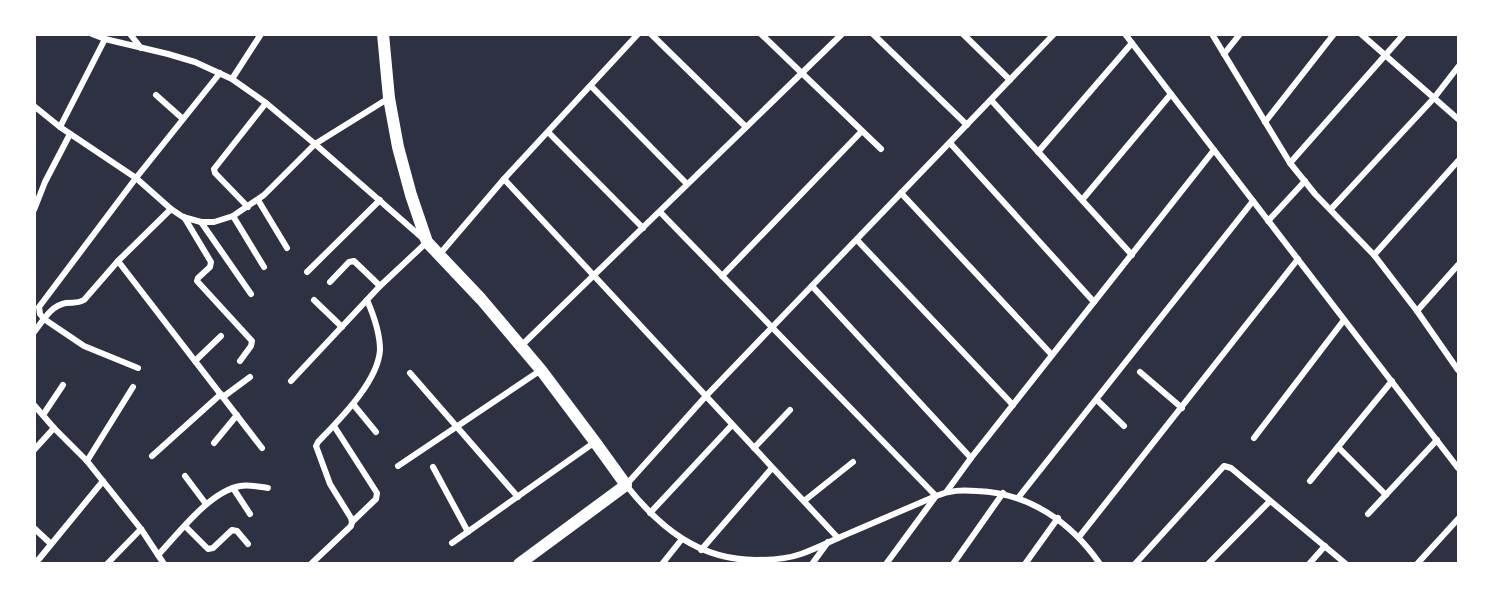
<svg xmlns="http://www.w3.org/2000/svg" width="1493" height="598" font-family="Rubik,sans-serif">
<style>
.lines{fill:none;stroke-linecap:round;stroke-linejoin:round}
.minor{stroke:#fff;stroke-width:6}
.secondary{stroke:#fff;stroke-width:12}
</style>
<rect width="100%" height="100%" fill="#2d3142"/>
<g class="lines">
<g class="minor">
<polyline points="92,34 105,39 168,54 195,62 232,79 266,103 315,144 427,242 380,286 291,381"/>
<polyline points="130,34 141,48"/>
<polyline points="651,34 746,127"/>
<polyline points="761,34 881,149"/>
<polyline points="873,34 967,125"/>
<polyline points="963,34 1010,80"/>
<path d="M1054,34l-348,362 -80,89c34,43 73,75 130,75 15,0 31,-1 45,-6 17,-6 34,-15 51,-22 28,-12 56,-24 84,-36 14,-6 26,-6 41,-5 52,2 94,31 123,73"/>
<polyline points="1125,34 1458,468"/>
<polyline points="1212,34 1290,163 1315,194 1374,255 1417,311 1458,370"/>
<polyline points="1361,34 1458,119"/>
<polyline points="1224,54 1240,34"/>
<polyline points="232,79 261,34"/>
<polyline points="591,86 687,184"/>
<polyline points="156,95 183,119"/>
<polyline points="991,100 1132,255"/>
<polyline points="34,106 60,127 136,178 171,209"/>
<polyline points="1265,122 1334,34"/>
<polyline points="60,127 105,39"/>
<polyline points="548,132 643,228"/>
<polyline points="950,143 1094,302"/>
<polyline points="1038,152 1132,43"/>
<polyline points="1290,163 1404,34"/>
<polyline points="504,179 838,538"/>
<polyline points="901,193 1052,355"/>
<polyline points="258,200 287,248"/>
<polyline points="1082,200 1171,94"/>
<polyline points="248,207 215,173 214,169 266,103"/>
<polyline points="1331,209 1434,98 1458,67"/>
<polyline points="34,210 45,182 70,134"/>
<polyline points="660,212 936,496 886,564"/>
<polyline points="233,216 264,267"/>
<polyline points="184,217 211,262 210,267 198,278 197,281 252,341 251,346 240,361"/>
<polyline points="1268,221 1305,181"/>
<polyline points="201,222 251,294"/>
<polyline points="857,240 1013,405"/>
<polyline points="439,255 504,179 638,34"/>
<polyline points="1374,255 1458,161"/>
<polyline points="118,261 262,448"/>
<polyline points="307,272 380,200"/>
<polyline points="722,276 862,131"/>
<polyline points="330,282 349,262 354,261 380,286"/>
<polyline points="812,286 971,458"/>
<polyline points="314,300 342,327"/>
<polyline points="1417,311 1458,265"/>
<path d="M34,332c9,-11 16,-26 32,-29 7,-1 11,1 18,-3l34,-39 53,-52 12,8 18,5h13l19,-6 31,-21 51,-51 74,-46"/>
<polyline points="521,346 842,34"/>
<polyline points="195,361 221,336"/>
<polyline points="138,368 84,346 44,319 40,314 39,307 136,178 220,73"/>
<polyline points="1140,372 1182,408"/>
<polyline points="410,373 518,497"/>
<polyline points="223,397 250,377"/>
<polyline points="1097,400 1124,426"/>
<polyline points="353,404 376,432"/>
<polyline points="34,405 54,428 87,461 141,529 164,564"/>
<polyline points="43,415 63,385"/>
<polyline points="334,426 377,493 376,499 352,522"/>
<polyline points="1254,438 1344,320"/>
<polyline points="214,443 237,415"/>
<polyline points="1338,447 1386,495"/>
<polyline points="754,448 790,410"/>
<polyline points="34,450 54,428"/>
<polyline points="152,456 221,394"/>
<polyline points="87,461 133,387"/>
<polyline points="398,466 541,370"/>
<polyline points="433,467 468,532"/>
<polyline points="185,476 206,504"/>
<polyline points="1310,481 1392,381"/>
<polyline points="233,488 250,514"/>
<polyline points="947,491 971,458 1214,150"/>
<polyline points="1018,498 1253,201"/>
<polyline points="804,501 853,462"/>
<polyline points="650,513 732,425"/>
<polyline points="1368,514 1437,440"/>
<polyline points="185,526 208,549 213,548 232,530 237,531 248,544"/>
<polyline points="34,528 51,544"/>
<polyline points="1079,537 1298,259"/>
<polyline points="452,543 595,442"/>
<polyline points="701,550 772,468"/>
<path d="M158,555c21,-22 51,-63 82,-69 9,-2 20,1 28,2"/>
<polyline points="35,564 103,481"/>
<polyline points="107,564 141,529"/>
<path d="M311,564l40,-38 1,-4 -1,-4 -21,-34 -14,-38 2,-4c21,-22 60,-60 62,-92 0,-17 -6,-34 -13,-50"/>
<polyline points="662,564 682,539"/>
<polyline points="812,564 828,542"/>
<polyline points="953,564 1003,493"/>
<polyline points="1025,564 1058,518"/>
<polyline points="1135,564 1224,466 1231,468 1346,564"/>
<polyline points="1208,564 1270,501"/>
<polyline points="1309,564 1325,546"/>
<polyline points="1417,564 1458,519"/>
</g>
<polyline class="secondary" points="383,34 389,98 398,147 411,195 427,242 481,299 541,370 595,442 626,485 519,564"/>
</g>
<rect width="1493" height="598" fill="none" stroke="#ffffff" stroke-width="72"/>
</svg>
